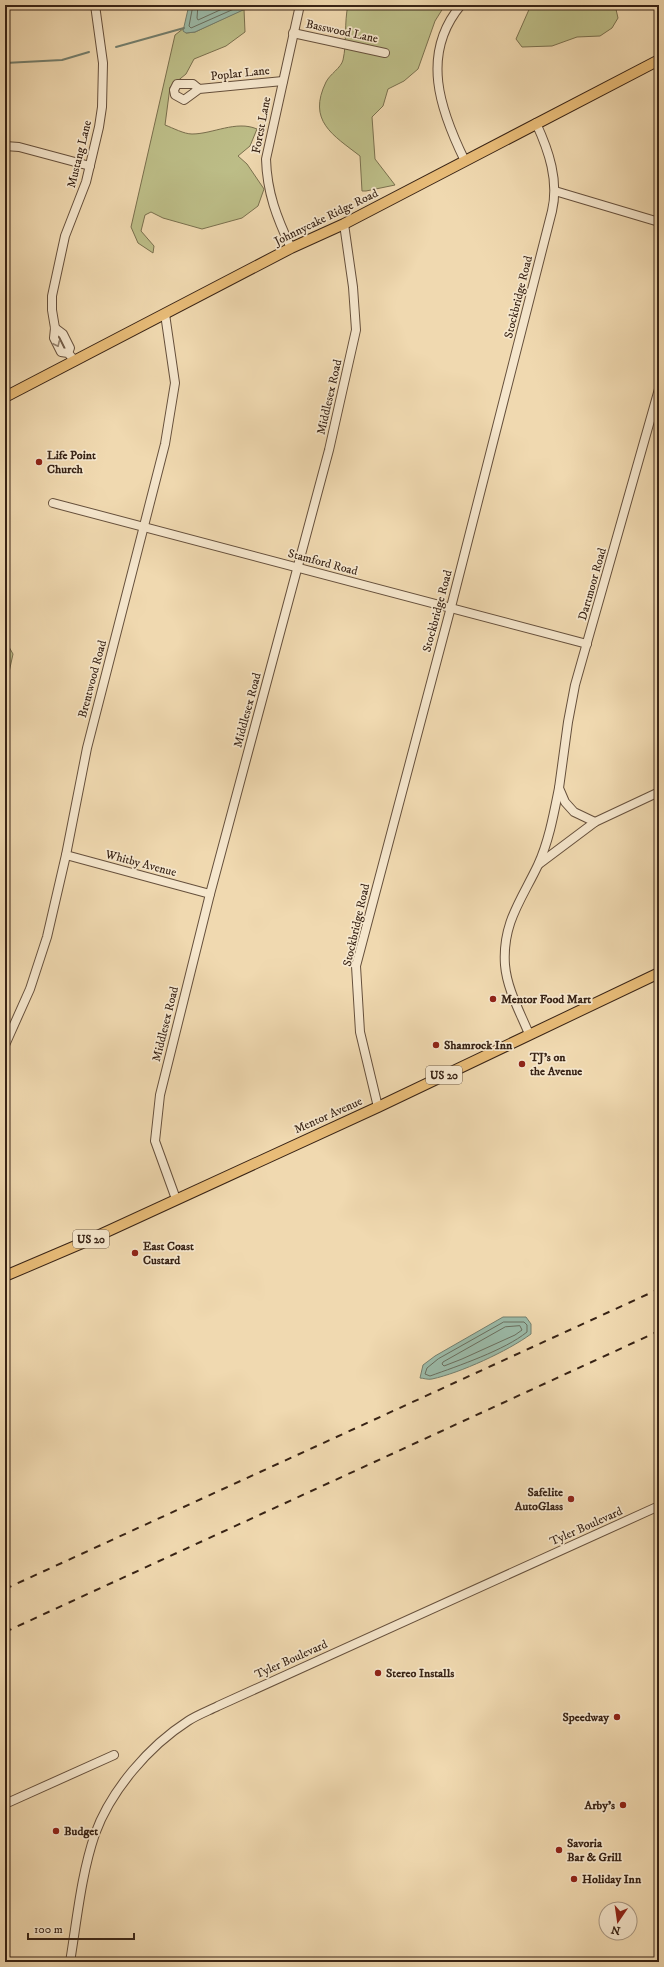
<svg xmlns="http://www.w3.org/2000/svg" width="664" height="1967" font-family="'IM FELL DW Pica',serif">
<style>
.green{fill:#bdbe88;stroke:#7a704e}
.water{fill:#9bbaa8;stroke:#737e6d}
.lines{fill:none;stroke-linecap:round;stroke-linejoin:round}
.shore{stroke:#6a6e5e;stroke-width:1}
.stream{stroke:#737e6d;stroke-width:2}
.minor-casing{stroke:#66503c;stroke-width:10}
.major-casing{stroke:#382315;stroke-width:12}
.minor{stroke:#f5e6cc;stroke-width:8}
.major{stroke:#e8bc78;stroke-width:10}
.rail{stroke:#382315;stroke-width:2;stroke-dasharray:7 7;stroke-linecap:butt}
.oneway{stroke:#968470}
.poi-dot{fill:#8f2418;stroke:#f5e6cc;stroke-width:1.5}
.labels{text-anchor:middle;stroke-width:3.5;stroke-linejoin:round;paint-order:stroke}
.shield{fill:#f5e6cc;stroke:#715e4c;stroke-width:1}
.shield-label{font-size:11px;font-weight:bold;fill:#382315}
.street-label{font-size:12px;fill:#382315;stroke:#f5e6cc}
.poi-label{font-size:12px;font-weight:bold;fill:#382315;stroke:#f5e6cc;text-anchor:start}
</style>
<rect width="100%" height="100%" fill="#f0d9b0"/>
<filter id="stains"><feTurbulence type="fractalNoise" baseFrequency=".005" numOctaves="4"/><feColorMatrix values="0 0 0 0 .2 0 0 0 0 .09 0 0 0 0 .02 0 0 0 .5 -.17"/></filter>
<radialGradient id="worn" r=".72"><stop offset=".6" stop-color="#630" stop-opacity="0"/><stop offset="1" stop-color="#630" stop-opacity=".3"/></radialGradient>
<g class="green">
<path d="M348,5h97l-10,16 -17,48 -14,12 -16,8 -5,17 -11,11 3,42 20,26 -29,6h-4l-2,-35c-27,-21 -53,-35 -34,-74 4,-8 15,-14 17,-22 4,-17 1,-37 5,-55z"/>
<polygon points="531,5 615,5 618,18 612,28 600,36 577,37 552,46 522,47 516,39"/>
<path d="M244,9l1,23 -19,14 -32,13 -8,15 -16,13 -5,38c8,3 19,9 27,9 21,0 44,-14 65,-5l-7,17 -12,10 9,8 17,25 -6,17 -16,12 -40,11 -39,-11 -12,-6 -6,3 -4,16 13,15 -1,7 -15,-10 -7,-16 44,-192 9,-7 2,5 9,-1z"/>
<polygon points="5,645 9,647 13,654 8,677 5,680"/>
</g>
<g class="water">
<polygon points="189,5 254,5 195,32 186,33 183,31"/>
<path d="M503,1317h23l5,7v10c-23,17 -71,39 -99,45 -4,1 -9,-1 -12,-1l3,-13 12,-9z"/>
</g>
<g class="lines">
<g class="shore">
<polyline points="193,5 189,26 191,28 243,5"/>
<polyline points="198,5 197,18 198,20 231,5"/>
<path d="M504,1322h20l3,3v7c-22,18 -69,34 -97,44l-5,-2 2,-6 11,-9z"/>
<polygon points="520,1326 522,1330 515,1335 462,1359 444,1366 442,1364 443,1362 505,1327"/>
</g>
<g class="stream">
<polyline points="116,47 184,28"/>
<polyline points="5,63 62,60 89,52"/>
</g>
<g class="minor-casing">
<g id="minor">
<path d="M461,5c-41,49 -21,105 4,156"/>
<polyline points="293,33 385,53"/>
<polyline points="199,89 193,84 177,84 174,90 175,95 184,100 199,89 283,81"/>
<polyline points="5,146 19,147 90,166"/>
<polyline points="555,191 659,222"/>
<path d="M291,248c-14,-30 -24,-55 -25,-89l34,-154"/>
<polyline points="55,328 63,334 70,348 68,353"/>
<polyline points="75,361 68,353 61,352 54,338 55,328 52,310 52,296 65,236 86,182 99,127 102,107 103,63 95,5"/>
<polyline points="53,503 587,644"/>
<polyline points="595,822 574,812 565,802 559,788 568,722 575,685 659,389"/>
<polyline points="66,855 210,894"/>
<polyline points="539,864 595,822 659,792"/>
<path d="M529,1034c-9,-22 -22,-45 -24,-69 -3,-42 17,-66 33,-100 11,-24 16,-52 21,-77"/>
<polyline points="5,1045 30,989 47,937 66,855 87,748 165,444 175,383 165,314"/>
<path d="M378,1107l-18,-75 -4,-66 95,-359 101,-396c7,-30 -3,-60 -16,-88"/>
<polyline points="176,1199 155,1141 160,1095 210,894 329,450 356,330 353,287 344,224"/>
<polyline points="5,1804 114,1755"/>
<path d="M70,1962c7,-42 11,-87 25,-128 16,-44 54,-88 93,-113 9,-6 20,-10 30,-15l441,-200"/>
</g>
</g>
<g class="major-casing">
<g id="major">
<polyline points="5,397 291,248 344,224 659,60"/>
<polyline points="5,1276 80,1244 378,1107 659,973"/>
</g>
</g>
<use href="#minor" class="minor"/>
<use href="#major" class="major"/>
<g class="rail">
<polyline points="5,1589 659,1289"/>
<polyline points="5,1632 659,1331"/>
</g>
</g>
<defs><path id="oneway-chevron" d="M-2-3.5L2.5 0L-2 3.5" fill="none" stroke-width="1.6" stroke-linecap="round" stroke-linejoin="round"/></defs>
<use class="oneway" href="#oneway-chevron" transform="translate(57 344) rotate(65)"/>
<g class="poi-dot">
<circle cx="39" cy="462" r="4"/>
<circle cx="493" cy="999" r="4"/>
<circle cx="436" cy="1045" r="4"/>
<circle cx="522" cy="1064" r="4"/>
<circle cx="135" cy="1253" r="4"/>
<circle cx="571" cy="1499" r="4"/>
<circle cx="378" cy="1673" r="4"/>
<circle cx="617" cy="1717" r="4"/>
<circle cx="623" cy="1805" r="4"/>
<circle cx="56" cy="1831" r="4"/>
<circle cx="559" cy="1850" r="4"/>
<circle cx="574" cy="1879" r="4"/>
</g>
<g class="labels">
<g class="shield">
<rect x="426" y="1066" width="36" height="18" rx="3"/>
<rect x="73" y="1230" width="36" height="18" rx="3"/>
</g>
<g class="shield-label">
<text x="444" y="1079">US 20</text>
<text x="91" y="1243">US 20</text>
</g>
<g class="street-label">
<text transform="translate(342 31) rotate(12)" y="4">Basswood Lane</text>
<text transform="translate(240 73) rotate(-6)" y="4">Poplar Lane</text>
<text transform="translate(261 125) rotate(-79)" y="4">Forest Lane</text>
<text transform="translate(79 154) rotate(-76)" y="4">Mustang Lane</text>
<text transform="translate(326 217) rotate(-26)" y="4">Johnnycake Ridge Road</text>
<text transform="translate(518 297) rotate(-76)" y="4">Stockbridge Road</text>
<text transform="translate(329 397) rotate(-77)" y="4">Middlesex Road</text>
<text transform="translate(323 562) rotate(15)" y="4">Stamford Road</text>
<text transform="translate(592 584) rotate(-74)" y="4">Dartmoor Road</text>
<text transform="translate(437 611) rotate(-75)" y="4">Stockbridge Road</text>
<text transform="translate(92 679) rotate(-75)" y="4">Brentwood Road</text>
<text transform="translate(247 710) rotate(-75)" y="4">Middlesex Road</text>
<text transform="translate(141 863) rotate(15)" y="4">Whitby Avenue</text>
<text transform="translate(356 925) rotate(-77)" y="4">Stockbridge Road</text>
<text transform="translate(165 1024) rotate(-76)" y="4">Middlesex Road</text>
<text transform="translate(328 1115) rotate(-24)" y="4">Mentor Avenue</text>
<text transform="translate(586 1526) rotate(-24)" y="4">Tyler Boulevard</text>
<text transform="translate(291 1659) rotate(-24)" y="4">Tyler Boulevard</text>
</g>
<g class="poi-label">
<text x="47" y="459">Life Point<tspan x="47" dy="14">Church</tspan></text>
<text x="501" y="1003">Mentor Food Mart</text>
<text x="444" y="1049">Shamrock Inn</text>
<text x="530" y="1061">TJ’s on<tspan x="530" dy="14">the Avenue</tspan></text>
<text x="143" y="1250">East Coast<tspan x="143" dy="14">Custard</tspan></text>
<text x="563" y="1496" text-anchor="end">Safelite<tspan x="563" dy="14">AutoGlass</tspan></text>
<text x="386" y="1677">Stereo Installs</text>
<text x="609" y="1721" text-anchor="end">Speedway</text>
<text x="615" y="1809" text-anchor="end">Arby's</text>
<text x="64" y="1835">Budget</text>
<text x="567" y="1847">Savoria<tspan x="567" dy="14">Bar &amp; Grill</tspan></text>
<text x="582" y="1883">Holiday Inn</text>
</g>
</g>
<rect width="664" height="1967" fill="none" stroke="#f0d9b0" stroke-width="20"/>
<rect x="6" y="6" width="652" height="1955" fill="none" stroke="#382315" stroke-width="2"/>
<rect x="10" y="10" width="644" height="1947" fill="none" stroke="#382315"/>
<g transform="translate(618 1921) rotate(193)"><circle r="19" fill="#f5e6cc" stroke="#a99883"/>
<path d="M0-3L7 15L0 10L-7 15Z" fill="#8f2418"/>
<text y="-6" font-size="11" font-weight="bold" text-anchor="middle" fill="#382315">N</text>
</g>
<path d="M28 1933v6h106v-6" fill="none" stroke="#382315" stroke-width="2"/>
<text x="34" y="1933" font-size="12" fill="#382315" stroke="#f5e6cc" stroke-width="3" paint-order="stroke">100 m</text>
<rect width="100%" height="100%" filter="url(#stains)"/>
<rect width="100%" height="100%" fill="url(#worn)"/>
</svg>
